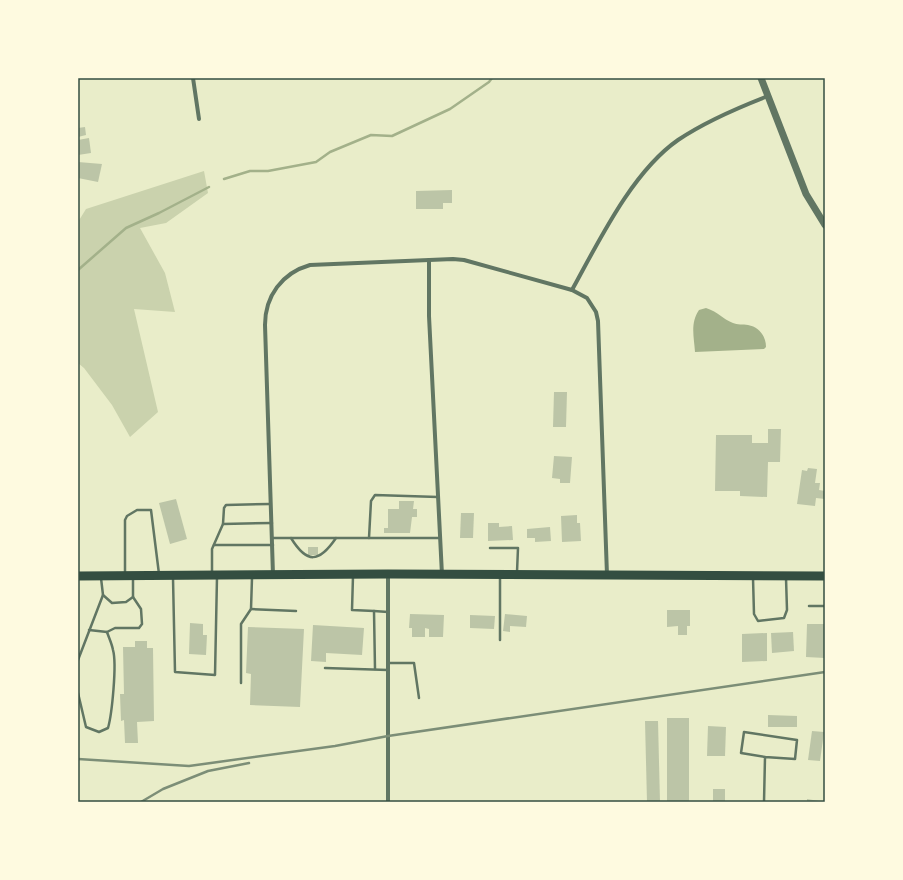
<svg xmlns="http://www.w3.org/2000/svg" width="903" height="880" font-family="Signika,sans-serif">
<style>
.green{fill:#cad2ad}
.water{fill:#a3b18a}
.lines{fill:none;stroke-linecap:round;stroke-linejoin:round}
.stream{stroke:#a3b18a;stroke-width:2.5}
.building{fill:#bcc5a7}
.service{stroke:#617663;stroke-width:2.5}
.minor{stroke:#617663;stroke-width:4}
.tertiary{stroke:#617663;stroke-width:7}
.primary{stroke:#344e41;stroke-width:9}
.rail{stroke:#7c8e77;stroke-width:2.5}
.neatline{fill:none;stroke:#344e41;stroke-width:1.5}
</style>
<rect width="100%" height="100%" fill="#e9edc9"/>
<polygon class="green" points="204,171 208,193 166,223 140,228 165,273 175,312 134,309 158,412 130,437 112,405 84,368 78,363 78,222 86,209"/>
<path class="water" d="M706,308c13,4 16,11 27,15 4,2 10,1 15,2 11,2 18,11 18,22l-2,2 -69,3c-1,-15 -5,-29 4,-42z"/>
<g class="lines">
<g class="stream">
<polyline points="224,179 250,171 268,171 316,162 330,152 371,135 392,136 450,109 489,82 492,78"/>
<polyline points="78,270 126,228 159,213 209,187"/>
</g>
</g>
<g class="building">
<polygon points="85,127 86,135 78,137 78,128"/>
<polygon points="89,138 91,153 78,155 78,140"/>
<polygon points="78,162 102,164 98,182 78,178"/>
<polygon points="452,190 452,203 443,203 443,209 416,209 416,191"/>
<polygon points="554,392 567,392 566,427 553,427"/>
<polygon points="768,429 781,429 780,462 768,462 767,497 740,496 740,491 715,491 716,435 752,435 752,443 768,443"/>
<polygon points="554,456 572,457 570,483 560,483 560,479 552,478"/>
<polygon points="808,468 817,469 815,483 820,483 819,490 825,491 825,499 816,498 815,506 797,504 802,470 807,471"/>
<polygon points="176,499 187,539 170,544 159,503"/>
<polygon points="399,501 414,501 413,509 417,509 417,517 412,517 410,533 384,533 384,528 388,528 388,509 399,509"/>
<polygon points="461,513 474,513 473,538 460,538"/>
<polygon points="577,515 577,523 580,523 581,541 562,542 561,516"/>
<polygon points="488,523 499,523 499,527 512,526 513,540 488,541"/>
<polygon points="550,527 551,541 535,542 535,538 527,538 527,529"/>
<rect x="308" y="547" width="10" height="8"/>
<polygon points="667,610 690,610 690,626 687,626 687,635 678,635 678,626 667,627"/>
<polygon points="410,614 444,615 443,637 429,637 429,629 425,628 425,637 412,637 412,628 409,628"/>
<polygon points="505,614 527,616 526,627 510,626 510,632 503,631"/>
<polygon points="470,615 495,616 494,629 470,628"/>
<polygon points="190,623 203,624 203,635 207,635 206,655 189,654"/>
<polygon points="807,624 825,624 825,658 806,657"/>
<polygon points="313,625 364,628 362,655 326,653 326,662 311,661"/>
<polygon points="248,627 304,629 300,707 250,705 251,674 246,673"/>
<polygon points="793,632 794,651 772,653 771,633"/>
<polygon points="767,633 767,661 742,662 742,634"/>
<polygon points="135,641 147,641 147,648 153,648 154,721 137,722 138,743 125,743 124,720 121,721 120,694 124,694 123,647 135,647"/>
<polygon points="768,715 797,716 797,727 768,727"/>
<rect x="667" y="718" width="22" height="84"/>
<polygon points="645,721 658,721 660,802 647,802"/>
<polygon points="708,726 726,727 725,756 707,756"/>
<polygon points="812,731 824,732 820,761 808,760"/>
<rect x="713" y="789" width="12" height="13"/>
<polygon points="807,799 819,801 819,802 807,802"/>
</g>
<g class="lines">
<g class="service">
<polyline points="223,524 272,523"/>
<polyline points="272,538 369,538 371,501 375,495 438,497"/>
<path d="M291,538c16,26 28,25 45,0"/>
<polyline points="369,538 440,538"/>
<polyline points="214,545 273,545"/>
<polyline points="490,548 518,548 517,572"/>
<polyline points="125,573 125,520 127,516 137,510 151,510 159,574"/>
<polyline points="212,573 212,549 223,524 224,508 226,505 270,504"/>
<polyline points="353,576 352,610 374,611 375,669"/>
<polyline points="101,578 103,595 112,603 126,602 133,597 133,578"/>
<polyline points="173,578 175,672 215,675 217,577"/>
<polyline points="753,578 754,614 758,621 784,618 787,610 786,578"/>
<polyline points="809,606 825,606"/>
<polyline points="251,609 296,611"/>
<polyline points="374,611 388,612"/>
<polyline points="89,630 107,632 115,628 139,628 142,624 141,609 133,597"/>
<polyline points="500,640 500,576"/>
<polyline points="78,660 103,595"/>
<polyline points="388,663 414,663 419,698"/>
<polyline points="325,668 388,670"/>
<polyline points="241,683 241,624 251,609 252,578"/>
<path d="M78,693l8,34 13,5 9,-4c4,-14 9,-64 5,-78 -1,-6 -4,-12 -6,-18"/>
<polyline points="764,802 765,757 795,759 797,740 744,732 741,753 765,757"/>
</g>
<g class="minor">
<polyline points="193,78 199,119"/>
<polyline points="429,260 429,316 442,575"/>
<path d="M572,290c27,-49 60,-118 106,-150 28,-19 59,-32 90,-44"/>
<polyline points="388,574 388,802"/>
<path d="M273,575l-8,-250c0,-29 17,-52 45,-60l143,-6 11,1 108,30 15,8 9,14 2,9 9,254"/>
</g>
<polyline class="tertiary" points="761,78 806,194 825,225"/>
<polyline class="primary" points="78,576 388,574 825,576"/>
<g class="rail">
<polyline points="78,759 189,766 335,746 388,736 825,672"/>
<polyline points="141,802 163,789 208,771 249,763"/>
</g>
</g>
<rect width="903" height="880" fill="none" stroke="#fefae0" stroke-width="158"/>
<rect x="79" y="79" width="745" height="722" class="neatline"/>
</svg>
